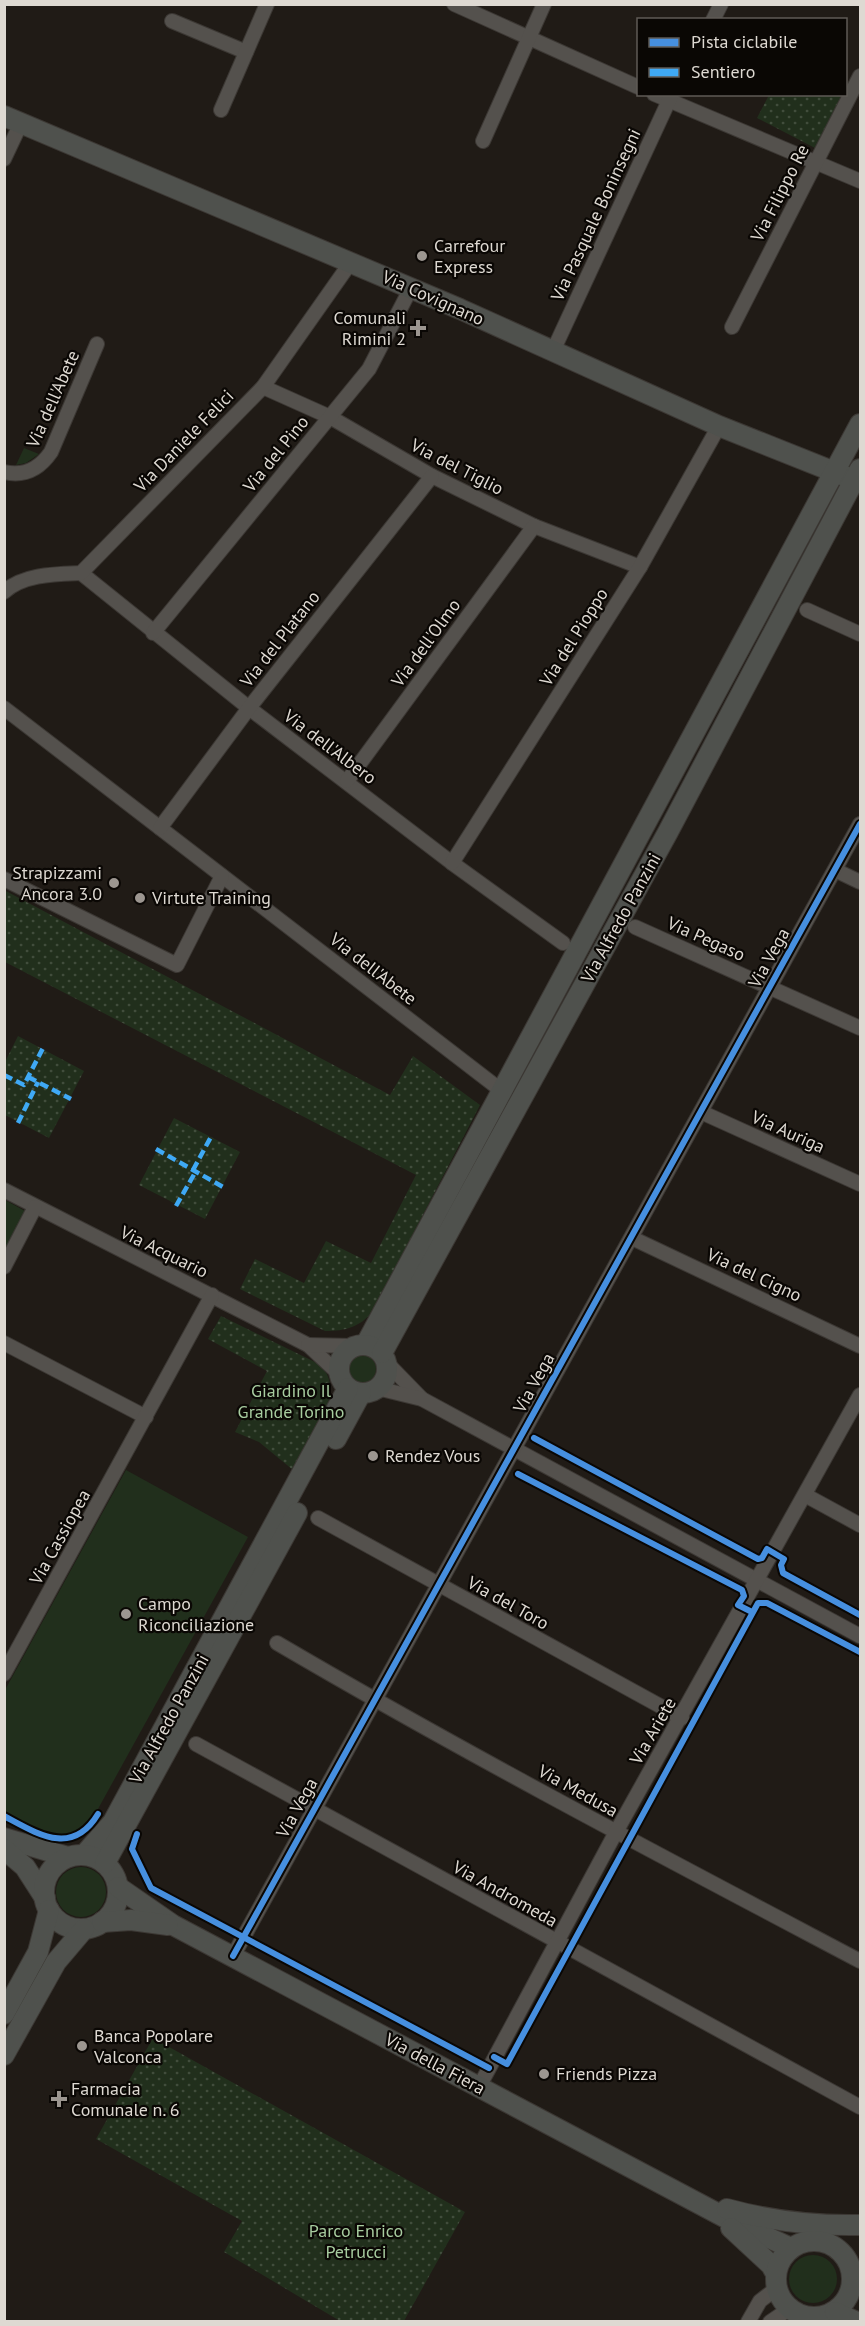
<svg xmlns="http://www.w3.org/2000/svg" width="865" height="2326" font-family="'PT Sans',sans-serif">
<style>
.grass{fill:#212f1c}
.park{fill:url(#park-dots)}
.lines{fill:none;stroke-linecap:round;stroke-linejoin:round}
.street-casing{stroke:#3c3834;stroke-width:16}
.secondary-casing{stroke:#3c3834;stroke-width:22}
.street{stroke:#54514d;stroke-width:14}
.secondary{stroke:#4f514d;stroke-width:20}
.quiet{stroke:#3fa9f5;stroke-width:4.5;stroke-dasharray:9 4.5;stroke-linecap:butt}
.cycleway-casing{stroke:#0a0704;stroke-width:10}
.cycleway{stroke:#468fdf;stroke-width:6}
.poi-dot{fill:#9c9690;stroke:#0a0704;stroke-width:2}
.labels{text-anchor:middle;stroke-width:4.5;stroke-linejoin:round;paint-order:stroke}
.street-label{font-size:18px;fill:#ded9d2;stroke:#0a0704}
.poi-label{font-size:18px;fill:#ded9d2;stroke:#0a0704;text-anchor:start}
.park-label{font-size:18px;fill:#a7cc9f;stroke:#0a0704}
</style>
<defs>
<pattern id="park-dots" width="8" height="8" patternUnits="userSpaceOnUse" patternTransform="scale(1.5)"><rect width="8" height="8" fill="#212f1c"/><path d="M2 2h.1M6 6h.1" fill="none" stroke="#414d3c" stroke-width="1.8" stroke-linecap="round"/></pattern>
</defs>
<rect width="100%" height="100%" fill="#201b16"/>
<g class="grass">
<polygon points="24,448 39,454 26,463 16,465"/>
<polygon points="5,1200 25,1211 5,1250"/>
<circle cx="362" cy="1369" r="14"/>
<path d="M126,1470l122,67 -155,281c-27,36 -58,10 -88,-7v-121z"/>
<circle cx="81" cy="1892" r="25"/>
<circle cx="813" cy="2279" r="24"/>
</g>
<g class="park">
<polygon points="769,95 769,94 843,95 815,148 757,118"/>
<path d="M4,890l386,205 23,-39 67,49 -107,206c-13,16 -27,20 -48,20l-85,-42 15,-30 49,24 22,-42 45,22 45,-88 -411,-213z"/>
<polygon points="18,1036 84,1071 49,1138 5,1115 5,1062"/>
<polygon points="174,1118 240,1152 205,1219 139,1185"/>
<path d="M221,1316l96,47c35,25 -9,79 -24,107l-34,-28 -24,-10 32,-61 -59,-32z"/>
<polygon points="153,2038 465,2212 404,2321 340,2321 224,2252 242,2221 96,2139"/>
</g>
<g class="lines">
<g class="street-casing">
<g id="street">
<polyline points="454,4 638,87"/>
<polyline points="713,20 721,4"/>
<polyline points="172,21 246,52"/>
<polyline points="654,94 860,181"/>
<polyline points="221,110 267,4"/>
<polyline points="483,141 544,4"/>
<polyline points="4,159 21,123"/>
<polyline points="732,327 860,76"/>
<polyline points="553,351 672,94"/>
<polyline points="263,387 330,417 432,476 534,526 640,567"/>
<path d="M4,472c21,5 36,-4 47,-20l46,-108"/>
<polyline points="81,573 249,708 452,863 563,943"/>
<path d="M4,592c19,-18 52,-18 77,-19l182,-186 88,-125"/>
<polyline points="807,610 860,634"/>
<polyline points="153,633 369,369 411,288"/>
<polyline points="4,708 502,1091"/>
<polyline points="347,781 534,526"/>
<polyline points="160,828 249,708 432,476"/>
<polyline points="452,863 640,567 719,426"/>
<polyline points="835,870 860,882"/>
<polyline points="4,879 177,965 222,876"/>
<polyline points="635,927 860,1028"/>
<polyline points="701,1112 860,1184"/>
<polyline points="4,1190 308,1345 339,1374"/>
<polyline points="632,1238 860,1346"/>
<polyline points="4,1267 35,1207"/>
<polyline points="4,1343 146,1417"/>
<polyline points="308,1345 354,1346"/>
<polyline points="387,1363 422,1399"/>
<polyline points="377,1388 422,1399 860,1636"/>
<polyline points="805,1495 860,1525"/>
<polyline points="318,1518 682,1718"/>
<path d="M277,1643c191,112 388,215 583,318"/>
<polyline points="4,1674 212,1295"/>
<polyline points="196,1744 860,2107"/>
<polyline points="233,1956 860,824"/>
<polyline points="479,2087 616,1832 860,1395"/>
<polyline points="748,2322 760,2301 777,2288"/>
<polyline points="770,2322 789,2309"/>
</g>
</g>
<g class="secondary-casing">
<g id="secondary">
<polyline points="4,116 460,309 719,426 847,477"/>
<polyline points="366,1344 860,424"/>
<circle cx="363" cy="1369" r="24"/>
<polyline points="382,1353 668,832 860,469"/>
<polyline points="336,1439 361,1393"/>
<polyline points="4,1838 68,1857"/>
<polyline points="4,1849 25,1867 45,1898"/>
<polyline points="84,1855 113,1822 348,1388"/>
<circle cx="81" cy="1892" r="37"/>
<polyline points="105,1863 297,1513"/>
<polyline points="118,1887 173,1925 728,2219 791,2248"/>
<polyline points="102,1922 131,1920 168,1925"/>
<polyline points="4,2014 38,1952 49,1910"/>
<polyline points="4,2055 56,1962 84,1929"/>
<path d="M727,2209c44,12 87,17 133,16"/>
<polyline points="731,2228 771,2265 776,2274"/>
<circle cx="814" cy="2279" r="38"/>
<polyline points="835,2312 857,2322"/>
</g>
</g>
<use href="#street" class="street"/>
<use href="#secondary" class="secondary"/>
<g class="quiet">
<polyline points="4,1075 24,1085 43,1048"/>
<polyline points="28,1077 71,1099"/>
<polyline points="18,1123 38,1082"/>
<polyline points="156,1149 223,1187"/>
<polyline points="193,1170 212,1135"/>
<polyline points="176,1206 196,1171"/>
</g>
<g class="cycleway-casing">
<g id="cycleway">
<polyline points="534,1438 758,1559 762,1558 767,1549 784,1559 781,1565 783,1573 860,1615"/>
<polyline points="518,1474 742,1590 744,1596 738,1605 752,1612"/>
<path d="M4,1816c34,18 68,41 94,-2"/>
<polyline points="137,1834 132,1849 151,1888 489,2068"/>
<polyline points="233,1956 860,824"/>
<polyline points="494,2057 507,2064 758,1603 767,1603 860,1652"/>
</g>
</g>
<use href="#cycleway" class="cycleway"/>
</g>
<g class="poi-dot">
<circle cx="422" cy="256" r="6"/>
<path d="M415 319h6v6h6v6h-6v6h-6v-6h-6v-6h6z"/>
<circle cx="114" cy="883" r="6"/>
<circle cx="140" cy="898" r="6"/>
<circle cx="373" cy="1456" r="6"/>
<circle cx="126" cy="1614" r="6"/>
<circle cx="82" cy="2046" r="6"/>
<circle cx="544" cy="2074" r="6"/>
<path d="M56 2090h6v6h6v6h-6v6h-6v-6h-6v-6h6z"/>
</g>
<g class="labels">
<g class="street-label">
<text transform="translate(780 193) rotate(-63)" y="6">Via Filippo Re</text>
<text transform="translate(596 215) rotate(-65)" y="6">Via Pasquale Boninsegni</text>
<text transform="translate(433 298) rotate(24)" y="6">Via Covignano</text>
<text transform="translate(53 399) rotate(-66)" y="6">Via dell'Abete</text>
<text transform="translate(184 441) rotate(-46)" y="6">Via Daniele Felici</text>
<text transform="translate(276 454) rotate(-51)" y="6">Via del Pino</text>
<text transform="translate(457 467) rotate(27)" y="6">Via del Tiglio</text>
<text transform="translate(574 637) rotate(-58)" y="6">Via del Pioppo</text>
<text transform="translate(280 639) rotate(-52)" y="6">Via del Platano</text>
<text transform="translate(426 643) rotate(-54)" y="6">Via dell'Olmo</text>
<text transform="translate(330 747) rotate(37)" y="6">Via dell'Albero</text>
<text transform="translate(621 918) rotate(-61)" y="6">Via Alfredo Panzini</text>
<text transform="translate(706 939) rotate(24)" y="6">Via Pegaso</text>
<text transform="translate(769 958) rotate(-61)" y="6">Via Vega</text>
<text transform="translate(373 969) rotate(38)" y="6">Via dell'Abete</text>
<text transform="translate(788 1132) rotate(24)" y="6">Via Auriga</text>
<text transform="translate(164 1252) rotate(26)" y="6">Via Acquario</text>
<text transform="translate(754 1275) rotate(25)" y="6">Via del Cigno</text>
<text transform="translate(534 1383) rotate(-61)" y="6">Via Vega</text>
<text transform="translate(60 1537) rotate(-61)" y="6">Via Cassiopea</text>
<text transform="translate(508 1603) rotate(29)" y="6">Via del Toro</text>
<text transform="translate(169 1719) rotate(-61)" y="6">Via Alfredo Panzini</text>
<text transform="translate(653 1731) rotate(-60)" y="6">Via Ariete</text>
<text transform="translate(578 1791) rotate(29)" y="6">Via Medusa</text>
<text transform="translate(297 1808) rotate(-61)" y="6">Via Vega</text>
<text transform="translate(505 1894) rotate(29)" y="6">Via Andromeda</text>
<text transform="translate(435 2064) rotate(28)" y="6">Via della Fiera</text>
</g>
<g class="poi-label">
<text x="434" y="252">Carrefour<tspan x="434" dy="21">Express</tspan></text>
<text x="406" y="324" text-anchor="end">Comunali<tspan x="406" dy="21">Rimini 2</tspan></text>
<text x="102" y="879" text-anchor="end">Strapizzami<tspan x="102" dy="21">Ancora 3.0</tspan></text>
<text x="152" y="904">Virtute Training</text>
<text x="385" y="1462">Rendez Vous</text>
<text x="138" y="1610">Campo<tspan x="138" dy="21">Riconciliazione</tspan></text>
<text x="94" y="2042">Banca Popolare<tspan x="94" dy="21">Valconca</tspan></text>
<text x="556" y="2080">Friends Pizza</text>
<text x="71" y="2095">Farmacia<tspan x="71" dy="21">Comunale n. 6</tspan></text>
</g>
<g class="park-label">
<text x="291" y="1397">Giardino Il<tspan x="291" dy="21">Grande Torino</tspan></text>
<text x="356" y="2237">Parco Enrico<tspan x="356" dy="21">Petrucci</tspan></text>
</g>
</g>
<rect width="865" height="2326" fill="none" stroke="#ded9d2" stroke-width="12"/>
<rect x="637" y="18" width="210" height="78" fill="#0a0704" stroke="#5f5b56" stroke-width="1.5"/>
<rect x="649" y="38" width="30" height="9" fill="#468fdf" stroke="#5f5b56" stroke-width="1.5"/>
<text x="691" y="48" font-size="18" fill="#ded9d2">Pista ciclabile</text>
<rect x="649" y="68" width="30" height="9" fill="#3fa9f5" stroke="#5f5b56" stroke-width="1.5"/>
<text x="691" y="78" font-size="18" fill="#ded9d2">Sentiero</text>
</svg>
